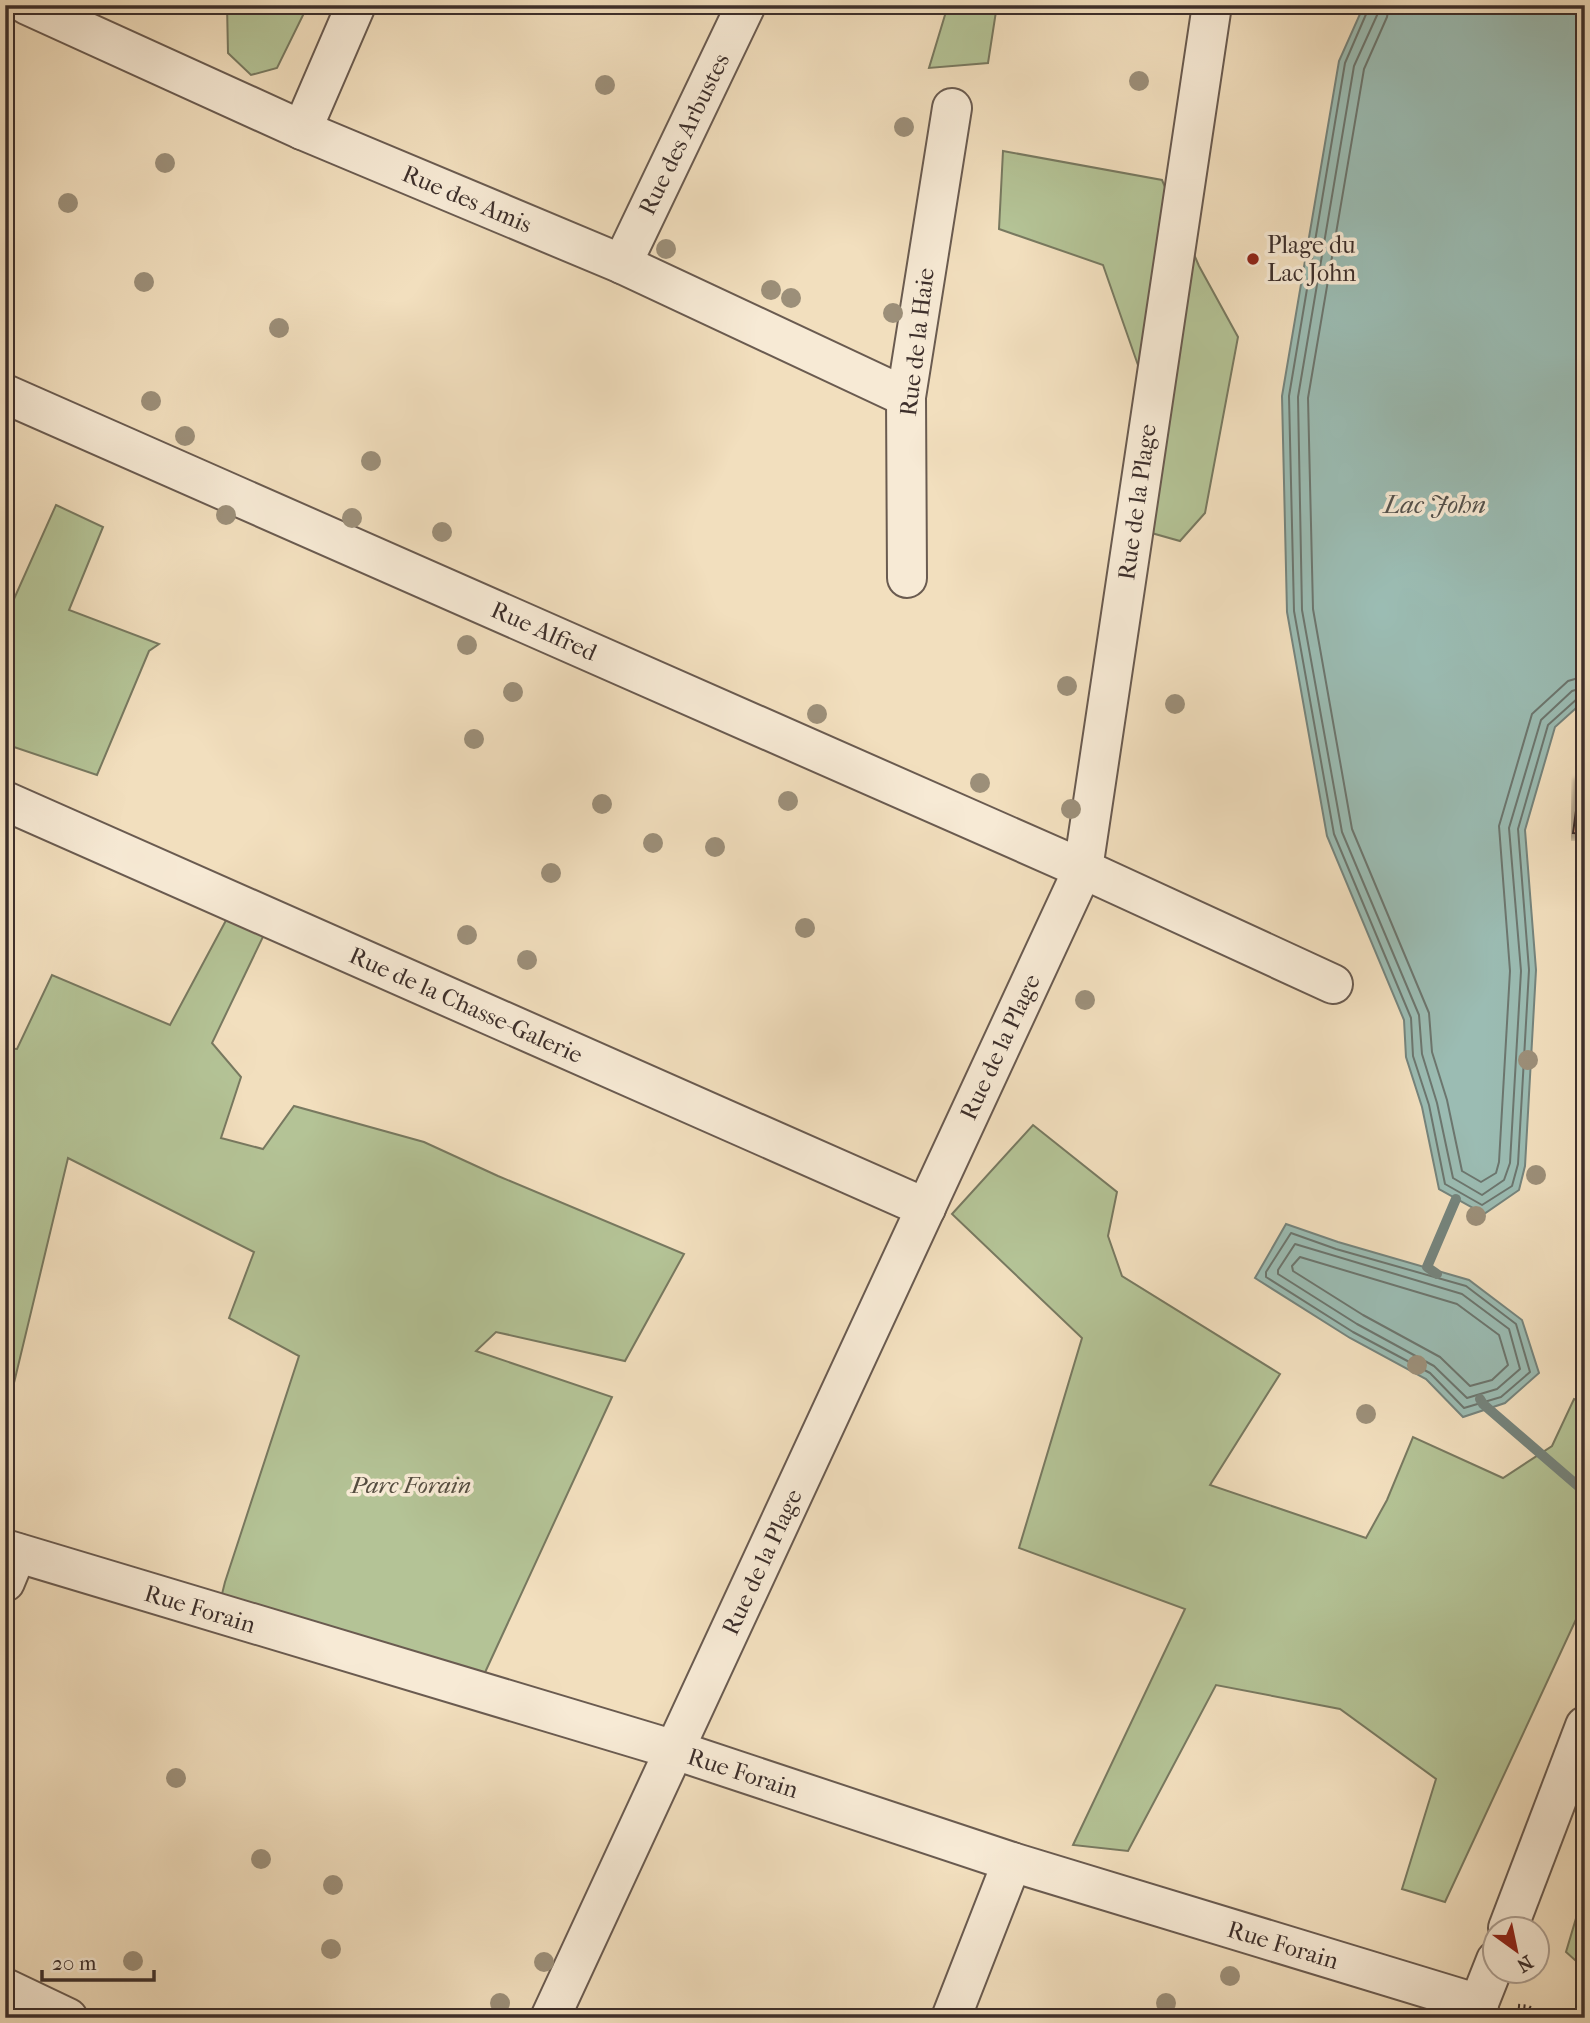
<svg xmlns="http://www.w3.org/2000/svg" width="1590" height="2023" font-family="'IM FELL French Canon',serif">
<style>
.green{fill:#b4c396;stroke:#787960;stroke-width:2}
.water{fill:#9bbcb3;stroke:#75847d;stroke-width:2}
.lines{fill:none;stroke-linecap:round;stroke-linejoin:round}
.shore{stroke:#6c766f;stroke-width:2}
.stream{stroke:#75847d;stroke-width:10}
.building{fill:#e1a282;stroke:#3d2f2b;stroke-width:2;filter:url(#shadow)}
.minor-casing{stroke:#6a5b50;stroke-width:42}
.path{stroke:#3d2f2b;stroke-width:4.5;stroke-dasharray:2 3.5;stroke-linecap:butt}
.minor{stroke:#f7ead5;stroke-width:38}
.tree{fill:#9c8f79}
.poi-dot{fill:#8f2418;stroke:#f7ead5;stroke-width:2.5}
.labels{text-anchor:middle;stroke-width:7;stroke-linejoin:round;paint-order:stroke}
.street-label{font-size:24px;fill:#3d2f2b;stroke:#f7ead5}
.poi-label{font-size:24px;fill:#3d2f2b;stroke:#f7ead5;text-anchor:start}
.park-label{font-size:24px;font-style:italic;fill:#554d40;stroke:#f7ead5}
.water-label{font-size:26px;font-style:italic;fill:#54524d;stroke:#f7ead5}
</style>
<defs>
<filter id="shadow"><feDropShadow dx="-6" dy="6" stdDeviation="2" flood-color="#0004"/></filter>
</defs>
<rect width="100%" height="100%" fill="#f2dfbe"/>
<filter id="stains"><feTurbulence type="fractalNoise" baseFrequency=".00286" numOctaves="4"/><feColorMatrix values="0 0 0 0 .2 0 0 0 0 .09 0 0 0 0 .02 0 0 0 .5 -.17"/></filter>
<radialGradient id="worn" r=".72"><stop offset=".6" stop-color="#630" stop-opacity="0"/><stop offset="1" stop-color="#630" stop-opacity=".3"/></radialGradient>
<g class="green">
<polygon points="227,5 308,5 277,68 251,75 228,53"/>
<polygon points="948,5 997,5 988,63 929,68"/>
<polygon points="1003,151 1162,180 1199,266 1238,337 1205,513 1180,541 1123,525 1139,368 1103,265 999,229"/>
<polygon points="56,505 103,527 69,610 159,644 149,651 97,775 5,744 5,619"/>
<polygon points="238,898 272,918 212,1043 241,1077 221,1138 263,1149 294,1106 424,1142 498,1176 684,1254 625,1361 496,1332 476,1351 612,1397 476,1692 217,1614 225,1582 299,1356 229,1318 254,1252 68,1158 14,1383 5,1382 5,1048 17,1049 52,975 170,1025"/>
<polygon points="1033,1125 1117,1192 1108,1236 1122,1276 1280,1374 1210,1485 1366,1538 1387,1500 1413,1437 1503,1478 1552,1446 1574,1399 1585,1403 1585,1600 1445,1902 1402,1889 1436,1779 1340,1709 1216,1685 1128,1851 1073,1845 1185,1609 1019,1548 1082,1338 952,1214"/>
<polygon points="1585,1888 1585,1969 1566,1952"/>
</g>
<g class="water">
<polygon points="1364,5 1585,5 1585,700 1555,727 1525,830 1536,970 1525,1166 1519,1190 1484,1214 1439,1189 1422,1107 1406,1057 1404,1020 1327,836 1287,612 1282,396 1339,61"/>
<polygon points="1286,1224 1338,1242 1469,1280 1522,1320 1539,1373 1505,1403 1463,1417 1426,1379 1350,1338 1255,1278"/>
</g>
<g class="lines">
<g class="shore">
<polyline points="1370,5 1345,63 1289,396 1294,611 1334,834 1411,1018 1413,1056 1429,1105 1445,1184 1482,1205 1512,1186 1518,1164 1529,970 1518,829 1548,725 1578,698 1585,696"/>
<polyline points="1379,5 1378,13 1354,66 1298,397 1302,610 1342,832 1419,1015 1422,1054 1437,1103 1453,1178 1482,1195 1504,1180 1510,1163 1521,971 1509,828 1541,720 1572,691 1585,687"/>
<polyline points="1389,5 1387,17 1364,69 1308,398 1313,609 1352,829 1429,1013 1432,1052 1447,1100 1462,1171 1481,1182 1496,1173 1499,1162 1510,971 1499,826 1532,714 1568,681 1585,676"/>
<polygon points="1291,1233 1336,1249 1466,1286 1516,1324 1530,1372 1501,1397 1464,1408 1430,1373 1353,1332 1266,1277 1266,1272"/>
<polygon points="1295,1244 1462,1294 1509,1329 1520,1369 1497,1389 1467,1398 1434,1366 1357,1324 1278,1274 1278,1270"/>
<polygon points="1300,1257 1457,1304 1499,1335 1508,1365 1492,1380 1470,1386 1440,1357 1363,1315 1293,1271 1292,1266"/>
</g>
<g class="stream">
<polyline points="1437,1274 1427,1267 1456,1199"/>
<polyline points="1480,1399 1483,1404 1585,1492"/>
</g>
</g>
<polygon class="building" points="1581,773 1585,774 1585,834 1573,833"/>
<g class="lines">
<g class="minor-casing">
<g id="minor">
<polyline points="27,5 302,130 622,264 906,397"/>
<polyline points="302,130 356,5"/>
<polyline points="622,264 746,5"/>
<polyline points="5,394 1083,869 1333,984"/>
<polyline points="907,578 906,397 952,108"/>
<polyline points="5,801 926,1208"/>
<polyline points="5,1549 675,1750 1012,1862 1479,2004"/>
<polyline points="5,1582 17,1553"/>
<polyline points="1508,1928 1585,1726"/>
<polyline points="5,1988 68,2018"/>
<polyline points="550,2018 1083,869 1212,5"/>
<polyline points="951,2018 1012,1862"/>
<polyline points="1473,2018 1496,1960"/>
</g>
</g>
<polyline class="path" points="1518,2006 1528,2007 1549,2018"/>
<use href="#minor" class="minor"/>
</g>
<g class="tree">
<circle cx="1139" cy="81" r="10"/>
<circle cx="605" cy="85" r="10"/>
<circle cx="904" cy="127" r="10"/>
<circle cx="165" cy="163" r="10"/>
<circle cx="68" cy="203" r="10"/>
<circle cx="666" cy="249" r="10"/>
<circle cx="144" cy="282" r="10"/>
<circle cx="771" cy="290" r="10"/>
<circle cx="791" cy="298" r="10"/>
<circle cx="893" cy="313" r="10"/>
<circle cx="279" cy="328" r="10"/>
<circle cx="151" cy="401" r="10"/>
<circle cx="185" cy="436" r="10"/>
<circle cx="371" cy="461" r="10"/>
<circle cx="226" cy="515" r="10"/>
<circle cx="352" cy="518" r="10"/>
<circle cx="442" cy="532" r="10"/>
<circle cx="467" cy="645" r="10"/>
<circle cx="1067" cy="686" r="10"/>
<circle cx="513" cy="692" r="10"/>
<circle cx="1175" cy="704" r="10"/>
<circle cx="817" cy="714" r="10"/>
<circle cx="474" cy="739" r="10"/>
<circle cx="980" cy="783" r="10"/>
<circle cx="788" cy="801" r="10"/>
<circle cx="602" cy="804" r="10"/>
<circle cx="1071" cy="809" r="10"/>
<circle cx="653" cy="843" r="10"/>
<circle cx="715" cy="847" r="10"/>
<circle cx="551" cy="873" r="10"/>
<circle cx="805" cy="928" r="10"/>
<circle cx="467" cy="935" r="10"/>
<circle cx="527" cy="960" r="10"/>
<circle cx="1085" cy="1000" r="10"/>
<circle cx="1528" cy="1060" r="10"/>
<circle cx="1536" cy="1175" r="10"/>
<circle cx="1476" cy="1216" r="10"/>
<circle cx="1417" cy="1365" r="10"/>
<circle cx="1366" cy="1414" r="10"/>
<circle cx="176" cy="1778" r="10"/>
<circle cx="261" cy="1859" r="10"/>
<circle cx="333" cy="1885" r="10"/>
<circle cx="331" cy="1949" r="10"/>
<circle cx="133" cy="1961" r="10"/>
<circle cx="544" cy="1962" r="10"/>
<circle cx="1230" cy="1976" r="10"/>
<circle cx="500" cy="2003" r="10"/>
<circle cx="1166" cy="2003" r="10"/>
</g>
<circle class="poi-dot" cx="1253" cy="259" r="7"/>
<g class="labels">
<g class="street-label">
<text transform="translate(684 134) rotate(-64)" y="8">Rue des Arbustes</text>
<text transform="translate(467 199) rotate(23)" y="8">Rue des Amis</text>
<text transform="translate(917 342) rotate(-83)" y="8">Rue de la Haie</text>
<text transform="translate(1137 502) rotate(-82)" y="8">Rue de la Plage</text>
<text transform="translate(544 631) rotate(24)" y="8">Rue Alfred</text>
<text transform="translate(466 1005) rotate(24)" y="8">Rue de la Chasse-Galerie</text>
<text transform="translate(1000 1047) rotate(-65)" y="8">Rue de la Plage</text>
<text transform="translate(762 1562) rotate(-65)" y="8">Rue de la Plage</text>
<text transform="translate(200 1609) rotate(17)" y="8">Rue Forain</text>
<text transform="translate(743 1773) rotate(18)" y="8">Rue Forain</text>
<text transform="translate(1283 1945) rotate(17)" y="8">Rue Forain</text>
</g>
<g class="poi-label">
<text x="1267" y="253">Plage du<tspan x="1267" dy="28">Lac John</tspan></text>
</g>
<g class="park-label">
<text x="411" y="1493">Parc Forain</text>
</g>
<g class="water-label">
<text x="1435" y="513">Lac John</text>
</g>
</g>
<rect width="1590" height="2023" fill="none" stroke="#f2dfbe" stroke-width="28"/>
<rect x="7" y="7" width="1576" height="2009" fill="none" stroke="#3d2f2b" stroke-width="3.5"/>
<rect x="14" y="14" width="1562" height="1995" fill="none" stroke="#3d2f2b" stroke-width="2"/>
<g transform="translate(1516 1950) rotate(147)"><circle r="33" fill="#f7ead5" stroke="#ad9f91" stroke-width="2"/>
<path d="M0-5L12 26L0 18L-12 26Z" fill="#8f2418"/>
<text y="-10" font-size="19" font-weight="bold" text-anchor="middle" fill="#3d2f2b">N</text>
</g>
<path d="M42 1970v10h112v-10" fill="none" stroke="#3d2f2b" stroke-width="3.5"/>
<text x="52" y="1970" font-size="21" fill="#3d2f2b" stroke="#f7ead5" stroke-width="5" paint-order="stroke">20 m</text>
<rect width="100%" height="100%" filter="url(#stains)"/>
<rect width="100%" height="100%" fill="url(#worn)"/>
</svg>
